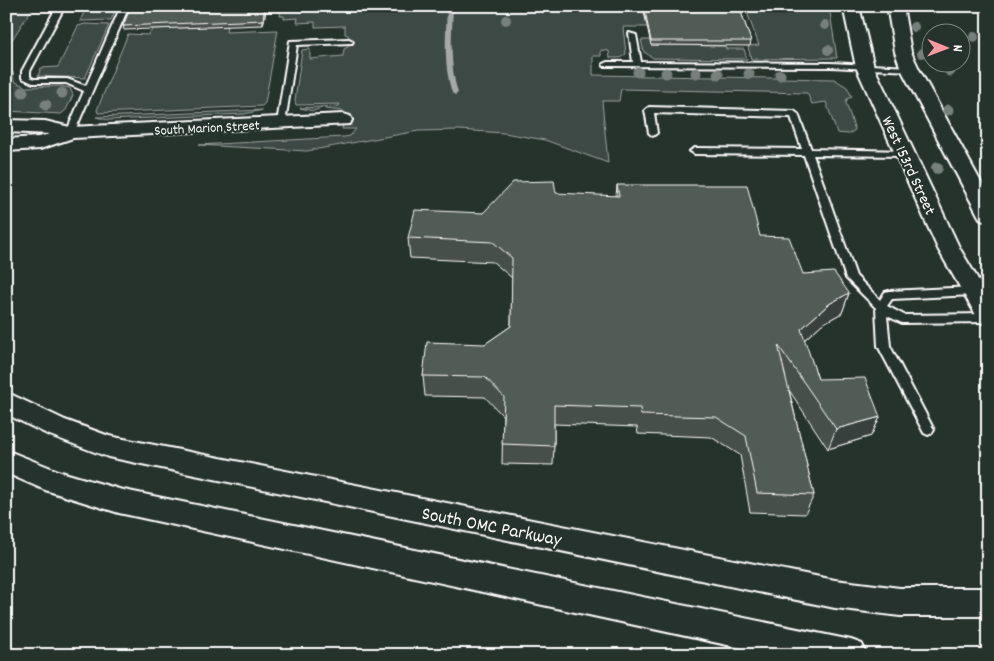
<svg xmlns="http://www.w3.org/2000/svg" width="994" height="661" font-family="Dekko,sans-serif">
<style>
.green{fill:#3e4944;stroke:#9ea4a2}
.lines{fill:none;stroke-linecap:round;stroke-linejoin:round}
.stream{fill:#a4a9a7;fill-rule:evenodd}
.lane-casing{stroke:#fff;stroke-width:4}
.street-casing{stroke:#fff;stroke-width:4}
.lane{fill:#26332d;fill-rule:evenodd}
.street{fill:#26332d;fill-rule:evenodd}
.tree{fill:#78807d}
.wall{fill:#464f4b;stroke:#fff}
.shaded-wall{fill:#39403d;stroke:#fff}
.building{fill:#515c57;stroke:#fff}
.labels{text-anchor:middle;stroke-width:4.5;stroke-linejoin:round;paint-order:stroke}
.far-street-label{font-size:14px;fill:#fff;stroke:#26332d}
.street-label{font-size:16px;fill:#fff;stroke:#26332d}
.near-street-label{font-size:19px;fill:#fff;stroke:#26332d}
</style>
<rect width="100%" height="100%" fill="#26332d"/>
<filter id="ink" filterUnits="userSpaceOnUse"><feTurbulence type="fractalNoise" baseFrequency=".02" numOctaves="2"/><feDisplacementMap in="SourceGraphic" scale="10" xChannelSelector="R" yChannelSelector="G"/><feConvolveMatrix kernelMatrix="1 2 1 2 8 2 1 2 1" color-interpolation-filters="sRGB"/></filter>
<g filter="url(#ink)">
<g class="green">
<polygon points="11,6 33,7 6,49 6,13"/>
<polygon points="72,6 117,6 111,20 80,21 85,10 72,11"/>
<polygon points="267,6 643,6 647,27 623,27 626,54 620,58 610,58 609,51 601,50 601,56 593,56 593,75 834,79 847,87 852,97 847,99 846,103 855,130 849,134 837,133 826,102 812,104 807,93 621,89 619,101 602,101 608,163 545,140 504,133 459,130 418,131 307,151 199,145 344,137 350,136 356,129 342,129 344,111 325,109 325,107 313,111 300,108 339,106 340,104 296,105 295,101 302,50 310,49 310,59 343,56 344,49 348,47 349,36 345,34 345,26 315,27 315,22 297,23 298,18 284,19 284,16 280,16 281,10 266,10"/>
<polygon points="829,6 837,58 751,59 748,46 759,45 745,7"/>
<polygon points="85,24 109,25 85,78 38,76 41,68 58,67 78,26"/>
<polygon points="227,26 226,32 278,30 265,103 262,106 98,113 97,110 128,34 148,35 153,29"/>
<polygon points="641,40 650,40 651,45 725,46 726,49 744,49 747,59 653,58 644,52"/>
<polygon points="6,71 13,72 14,81 26,87 61,86 70,88 73,95 66,110 61,114 6,111"/>
<polygon points="263,110 244,114 108,120 96,117"/>
</g>
<g class="lines">
<path class="stream" d="M447,6h6c-1,30 -4,58 5,87l-3,2 -3,-2c-9,-29 -6,-57 -5,-87z"/>
<g class="lane-casing">
<g id="lane">
<polygon points="57,6 65,6 30,71 30,77 34,79 67,79 86,86 121,6 129,6 74,133 70,136 66,133 84,91 66,83 33,83 22,78 22,71"/>
<polygon points="629,33 636,35 641,62 831,63 910,67 914,69 910,71 831,67 604,66 603,64 607,62 633,62"/>
<polygon points="349,39 353,41 352,43 297,45 285,123 284,125 278,125 277,123 290,41"/>
<polygon points="649,107 794,111 798,114 811,149 908,151 910,153 905,156 813,155 856,276 880,300 885,292 889,291 973,287 978,291 973,295 892,299 887,306 904,315 988,314 988,322 902,323 887,316 890,346 934,430 932,433 928,435 924,433 878,346 876,308 846,278 804,155 695,154 690,151 695,148 802,149 791,117 654,113 657,133 653,136 649,133 645,110"/>
</g>
</g>
<g class="street-casing">
<g id="street">
<polygon points="843,6 859,6 874,67 960,249 988,296 988,324 980,322 938,249 856,67"/>
<polygon points="887,6 903,6 911,52 919,69 988,195 988,222 981,220 978,215 901,69 895,52"/>
<polygon points="343,114 350,116 352,120 350,124 73,138 40,149 6,151 6,139 38,137 50,134 6,132 6,120 45,121 70,127"/>
<polygon points="6,392 65,420 109,436 835,580 900,588 988,588 988,616 900,616 835,608 108,457 47,434 6,414"/>
<polygon points="6,450 61,472 119,489 851,640 862,644 867,655 773,655 119,513 45,490 6,473"/>
</g>
</g>
<use href="#lane" class="lane"/>
<use href="#street" class="street"/>
</g>
<g class="tree">
<circle cx="506" cy="20" r="5"/>
<circle cx="825" cy="25" r="5"/>
<circle cx="914" cy="27" r="5"/>
<circle cx="974" cy="37" r="5"/>
<circle cx="828" cy="50" r="5"/>
<circle cx="922" cy="53" r="5"/>
<circle cx="950" cy="71" r="5.5"/>
<circle cx="638" cy="72" r="5.5"/>
<circle cx="666" cy="73" r="5.5"/>
<circle cx="696" cy="73" r="5.5"/>
<circle cx="718" cy="74" r="5.5"/>
<circle cx="749" cy="74" r="5.5"/>
<circle cx="780" cy="75" r="5.5"/>
<circle cx="23" cy="92" r="5.5"/>
<circle cx="62" cy="93" r="5.5"/>
<circle cx="46" cy="105" r="5.5"/>
<circle cx="948" cy="110" r="5.5"/>
<circle cx="937" cy="168" r="6"/>
</g>
<g class="wall">
<polygon points="267,6 263,25 124,30 123,26"/>
<polygon points="643,6 739,6 751,41 750,46 651,45"/>
<polygon points="617,185 760,236 803,274 849,293 842,313 822,324 804,340 818,379 880,417 871,436 828,449 789,390 814,495 805,514 750,512 740,455 711,437 638,434 637,427 554,424 554,446 553,465 502,464 503,416 485,397 425,396 423,376 485,344 511,326 512,278 493,262 410,258 408,238 483,213 616,196"/>
</g>
<g class="shaded-wall">
<polygon points="265,6 267,6 263,25 263,20"/>
<polygon points="849,293 842,313 822,324 794,349 801,329 829,304"/>
<polygon points="880,417 871,436 828,449 836,429"/>
</g>
<g class="building">
<polygon points="131,6 265,6 263,20 123,26"/>
<polygon points="644,6 739,6 751,41 651,41"/>
<polygon points="554,181 556,193 619,196 617,185 747,185 760,236 789,237 803,274 834,272 849,293 829,304 801,329 818,379 865,378 880,417 836,429 778,345 814,495 757,493 746,436 716,417 641,415 640,408 554,405 554,446 502,444 504,397 485,377 423,376 427,342 485,344 511,326 512,258 493,242 408,238 415,210 483,213 513,182"/>
</g>
</g>
<g class="labels">
<g class="far-street-label">
<text transform="translate(207 127) rotate(-3)" y="5">South Marion Street</text>
</g>
<g class="street-label">
<text transform="translate(910 165) rotate(65)" y="6">West 153rd Street</text>
</g>
<g class="near-street-label">
<text transform="translate(492 525) rotate(11)" y="7">South OMC Parkway</text>
</g>
</g>
<rect width="994" height="661" fill="none" stroke="#26332d" stroke-width="25"/>
<rect x="12" y="12" width="969" height="636" fill="none" stroke="#fff" stroke-width="2" filter="url(#ink)"/>
<g transform="translate(946 48) rotate(91)"><circle r="24" fill="#26332d" stroke="#7d8581"/>
<path d="M0-4L9 19L0 12L-9 19Z" fill="#ff9aa2"/>
<text y="-8" font-size="14" font-weight="bold" text-anchor="middle" fill="#ffffff">N</text>
</g>
</svg>
